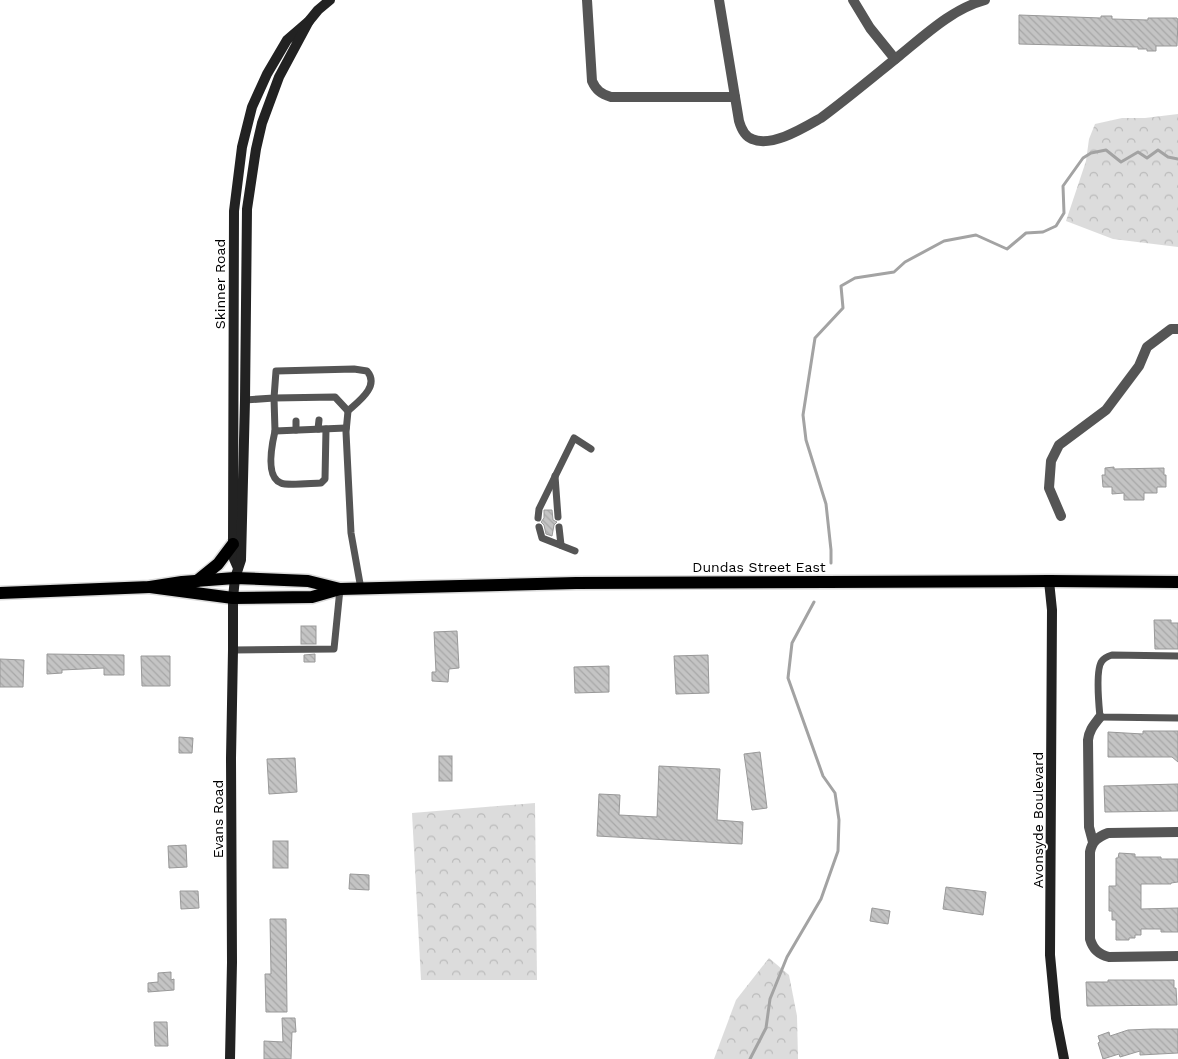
<svg xmlns="http://www.w3.org/2000/svg" width="1178" height="1059" font-family="'Work Sans',sans-serif">
<style>
.forest{fill:url(#forest-crowns)}
.lines{fill:none;stroke-linecap:round;stroke-linejoin:round}
.stream{stroke:#a3a3a3;stroke-width:3}
.building{fill:url(#building-back-hatch);stroke:#999}
.primary-casing{stroke:#dbdbdb;stroke-width:15}
.lane{stroke:#555;stroke-width:7}
.street{stroke:#555;stroke-width:10}
.secondary{stroke:#222;stroke-width:10}
.primary{stroke:#000;stroke-width:12}
.labels{text-anchor:middle;stroke-width:4;stroke-linejoin:round;paint-order:stroke}
.street-label{font-size:14px;fill:#000;stroke:#fff}
</style>
<defs>
<pattern id="forest-crowns" width="20" height="18" patternUnits="userSpaceOnUse" patternTransform="scale(1.25)"><rect width="20" height="18" fill="#dcdcdc"/><path d="M2 6a3 3 0 1 1 6 0M12 15a3 3 0 1 1 6 0" fill="none" stroke="#bbb"/></pattern>
<pattern id="building-back-hatch" width="6" height="6" patternUnits="userSpaceOnUse" patternTransform="scale(1.25)"><rect width="6" height="6" fill="#c4c4c4"/><path d="M-1 5l2 2M0 0l6 6M5-1l2 2" fill="none" stroke="#a7a7a7"/></pattern>
</defs>
<rect width="100%" height="100%" fill="#fff"/>
<g class="forest">
<polygon points="1178,114 1178,247 1113,239 1066,221 1086,161 1089,139 1095,124 1122,118 1145,118"/>
<polygon points="535,803 537,980 421,980 412,813"/>
<polygon points="769,958 789,975 797,1016 798,1059 714,1059 736,1000"/>
</g>
<g class="lines">
<g class="stream">
<polyline points="831,563 831,550 826,504 806,440 803,415 815,338 843,308 841,286 855,278 894,272 905,262 944,241 976,235 1007,249 1026,233 1043,232 1056,226 1064,213 1063,186 1083,158 1091,153 1106,150 1121,162 1138,152 1147,158 1158,150 1168,157 1178,159"/>
<polyline points="750,1059 766,1028 770,999 787,957 821,899 838,851 839,820 835,793 823,776 788,678 792,643 814,602"/>
</g>
</g>
<g class="building">
<polygon points="1019,15 1101,18 1101,16 1112,16 1112,19 1148,20 1148,18 1177,18 1178,20 1177,46 1156,46 1156,51 1147,51 1147,49 1138,49 1138,47 1019,44"/>
<polygon points="1114,467 1114,469 1164,468 1164,475 1166,475 1166,487 1157,487 1157,493 1144,493 1144,500 1124,500 1124,493 1112,494 1112,487 1103,487 1102,475 1105,475 1105,468"/>
<polygon points="544,510 552,510 553,520 557,522 554,525 552,536 546,534 544,525 541,522 544,518"/>
<polygon points="1154,620 1171,620 1171,623 1178,623 1178,649 1155,649"/>
<rect x="301" y="626" width="15" height="18"/>
<polygon points="457,631 459,668 449,669 448,682 432,681 432,672 436,672 434,632"/>
<polygon points="47,654 124,655 124,675 104,675 104,668 62,670 62,673 47,674"/>
<polygon points="315,654 315,662 304,662 304,655"/>
<polygon points="708,655 709,693 676,694 674,656"/>
<polygon points="141,656 170,656 170,686 142,686"/>
<polygon points="0,659 24,660 23,687 0,687"/>
<polygon points="609,666 609,692 575,693 574,667"/>
<polygon points="1143,731 1178,731 1178,762 1172,757 1108,757 1108,732 1143,734"/>
<polygon points="179,737 193,738 192,753 179,753"/>
<polygon points="760,752 767,808 752,810 744,754"/>
<rect x="439" y="756" width="13" height="25"/>
<polygon points="295,758 297,792 269,794 267,759"/>
<polygon points="659,766 720,769 717,820 743,822 742,844 597,836 599,794 620,795 619,815 657,817"/>
<polygon points="1178,784 1178,811 1105,812 1104,786"/>
<rect x="273" y="841" width="15" height="27"/>
<polygon points="186,845 187,867 169,868 168,846"/>
<polygon points="1119,853 1135,854 1135,857 1161,857 1161,859 1178,859 1178,882 1171,883 1171,884 1141,884 1141,909 1178,908 1178,932 1161,932 1161,929 1141,929 1141,935 1135,935 1135,938 1129,938 1129,940 1116,940 1116,920 1112,920 1112,911 1109,911 1109,886 1116,886 1116,858 1118,858"/>
<polygon points="350,874 369,875 369,890 349,889"/>
<polygon points="946,887 986,892 983,915 943,909"/>
<polygon points="180,891 198,891 199,908 181,909"/>
<polygon points="872,908 890,911 888,924 870,921"/>
<polygon points="270,919 286,919 287,1012 266,1012 265,974 271,974"/>
<polygon points="171,972 171,980 174,979 174,990 148,992 148,983 158,982 158,973"/>
<polygon points="1108,980 1174,980 1174,988 1176,988 1177,1005 1087,1006 1086,982 1108,982"/>
<polygon points="282,1018 295,1018 296,1032 292,1032 291,1059 264,1059 264,1041 283,1042"/>
<polygon points="154,1022 167,1022 168,1046 155,1046"/>
<polygon points="1152,1029 1178,1029 1178,1053 1140,1055 1140,1051 1120,1057 1119,1054 1103,1059 1098,1043 1100,1042 1098,1036 1109,1032 1110,1036 1128,1030"/>
</g>
<g class="lines">
<g class="primary-casing">
<g id="primary">
<polyline points="197,581 218,564 233,544"/>
<polyline points="150,587 233,598 312,597 340,589 576,583 1049,581 1178,582"/>
<polyline points="0,593 150,587 182,582 235,578 308,581 340,589"/>
</g>
</g>
<g class="lane">
<path d="M245,400l29,-2 2,-27 78,-2 13,2c13,15 -8,30 -19,40l-2,21 5,101 10,56"/>
<polyline points="296,421 296,430"/>
<polyline points="346,428 275,431 274,398 335,397 348,411"/>
<polyline points="318,429 319,420"/>
<path d="M275,431c-3,13 -10,46 6,52 6,3 32,0 40,0l4,-4 1,-50"/>
<polyline points="555,476 558,517"/>
<polyline points="538,518 539,509 574,438 591,449"/>
<polyline points="539,527 542,538 575,551"/>
<polyline points="559,527 561,545"/>
<polyline points="233,650 334,649 340,589"/>
<path d="M1178,656l-66,-1c-3,1 -8,3 -10,6 -7,8 -3,45 -2,56l78,1"/>
</g>
<g class="street">
<path d="M587,0l5,81c4,9 9,13 19,16h124"/>
<path d="M719,0l20,121c2,7 5,15 13,18 20,9 53,-12 69,-21 27,-20 52,-41 78,-62 26,-21 53,-47 86,-56"/>
<polyline points="853,0 870,28 895,59"/>
<polyline points="1061,516 1049,488 1051,461 1059,445 1106,410 1139,366 1147,347 1171,329 1178,329"/>
<path d="M1178,832l-70,1c-10,4 -16,8 -18,19v87c3,10 8,15 19,18l69,-1"/>
<path d="M1093,842l-4,-15 -1,-87c1,-10 6,-15 12,-23"/>
</g>
<g class="secondary">
<polyline points="238,568 234,559 233,544 234,211 242,147 252,107 267,74 287,40 309,21 318,10 330,0"/>
<polyline points="1049,581 1052,610 1050,955 1056,1018 1064,1059"/>
<polyline points="230,1059 232,962 231,758 233,650 233,598 235,578 241,560 245,400 247,209 256,149 262,123 279,77 309,21"/>
</g>
<use href="#primary" class="primary"/>
</g>
<g class="labels">
<g class="street-label">
<text transform="translate(220 284) rotate(-90)" y="5">Skinner Road</text>
<text x="759" y="572">Dundas Street East</text>
<text transform="translate(218 819) rotate(-90)" y="5">Evans Road</text>
<text transform="translate(1038 820) rotate(-90)" y="5">Avonsyde Boulevard</text>
</g>
</g>
</svg>
